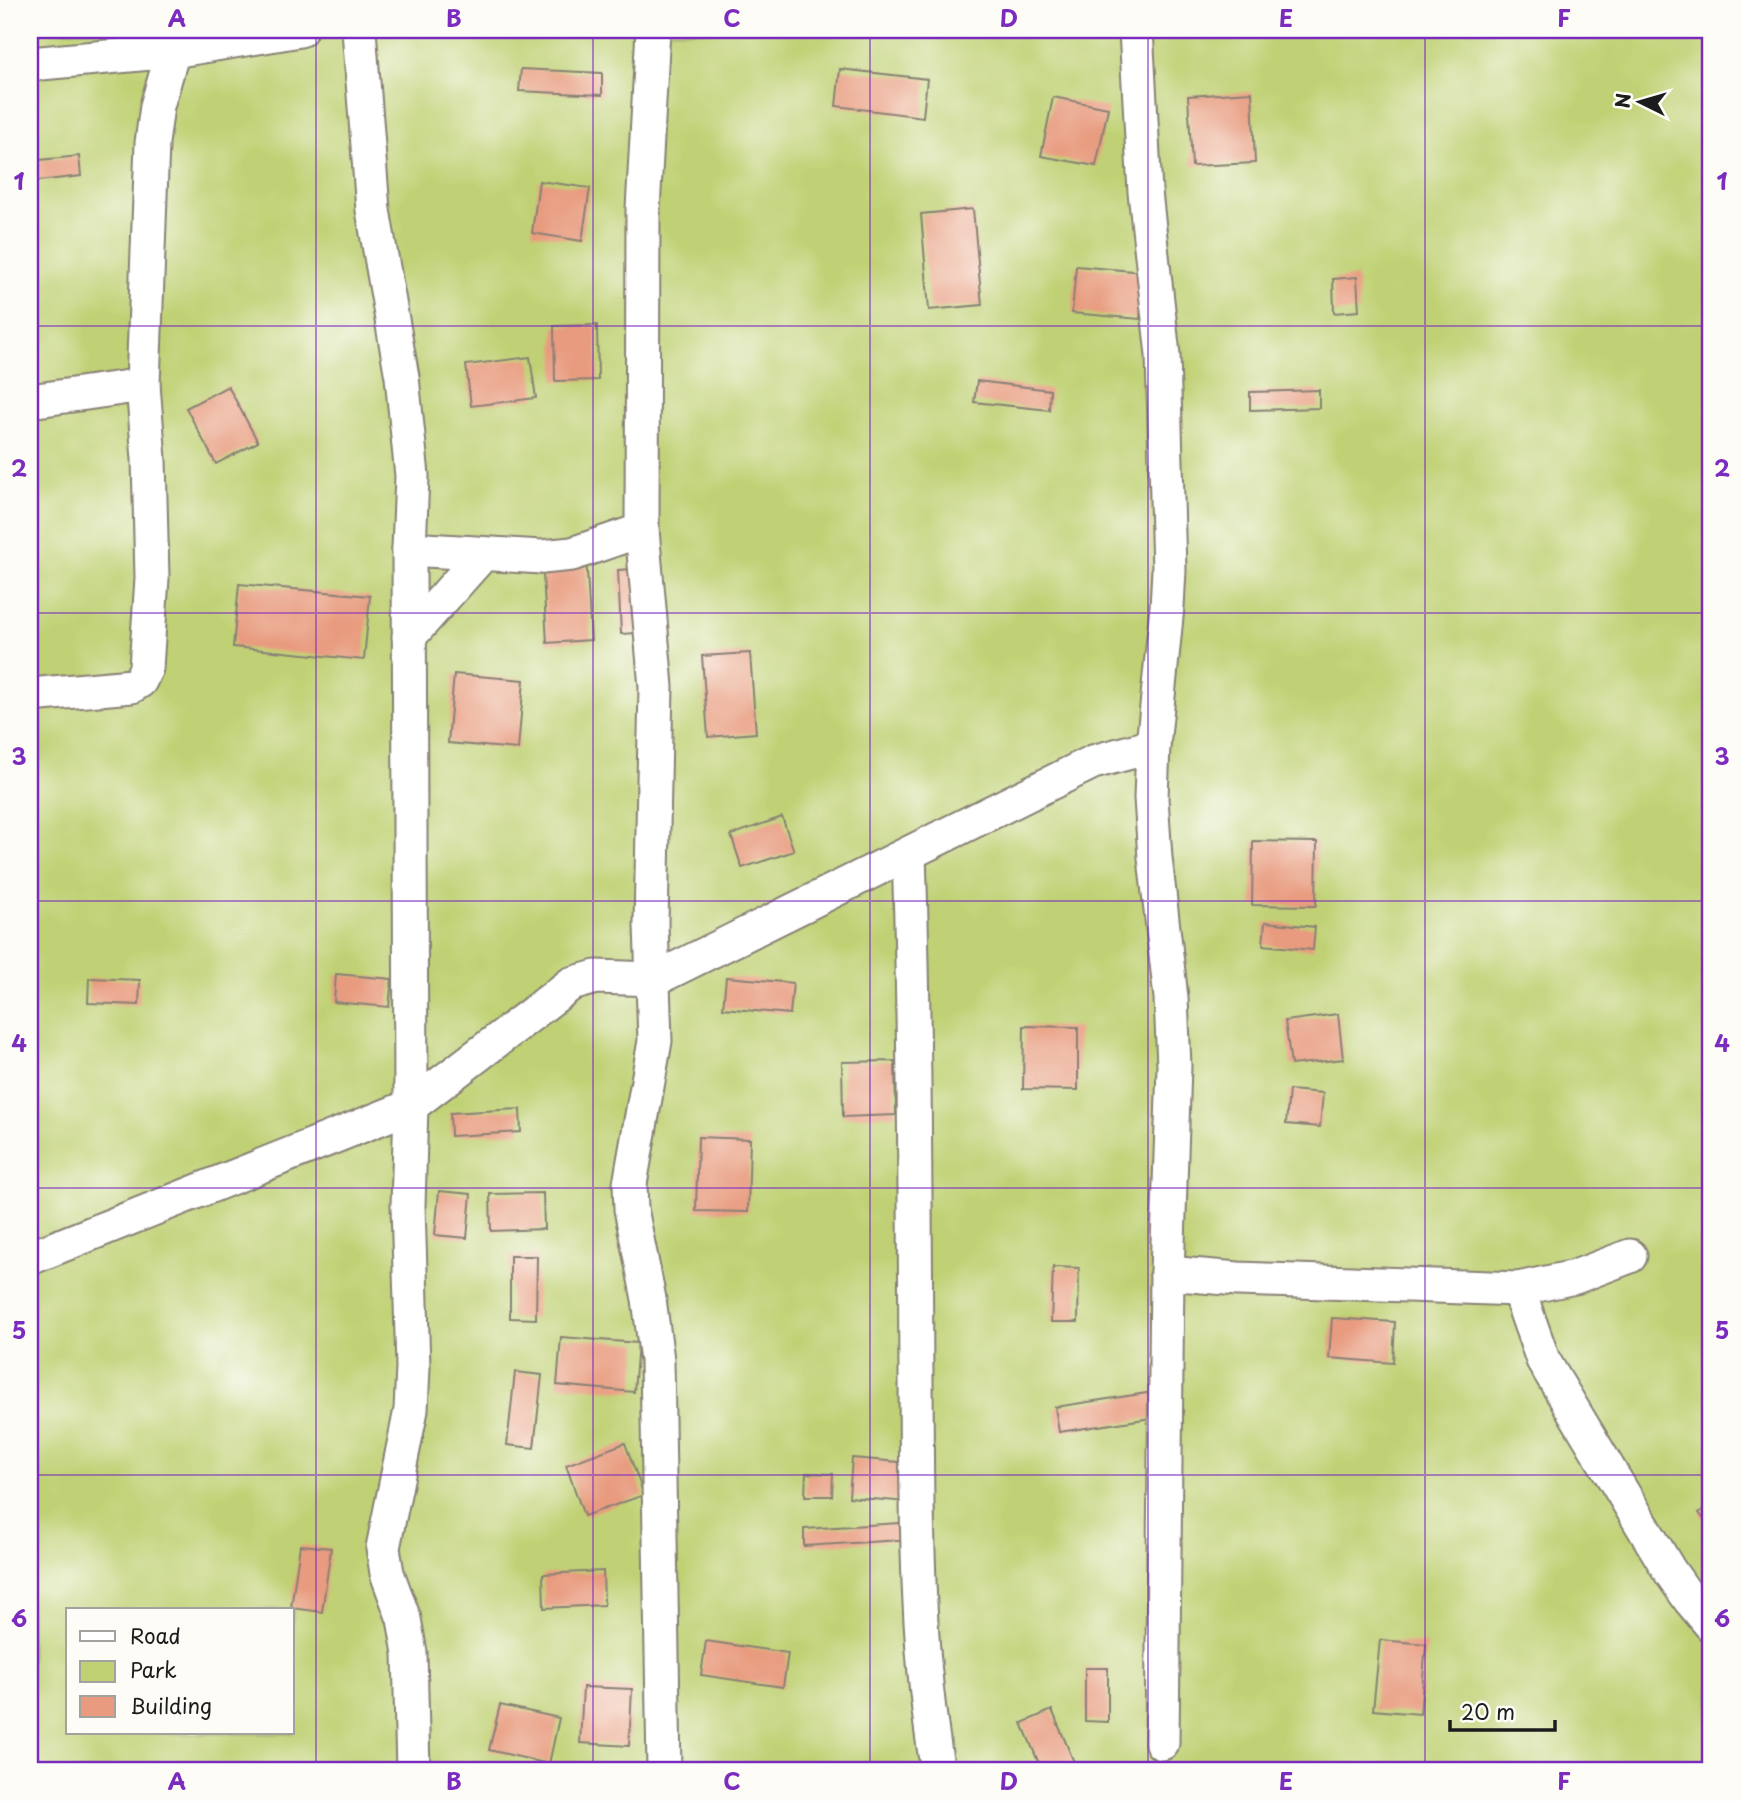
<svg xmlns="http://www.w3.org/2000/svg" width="1741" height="1801" font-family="'Playpen Sans',sans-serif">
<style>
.green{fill:#c0d174;stroke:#6e7648;stroke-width:2;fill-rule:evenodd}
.building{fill:#e89b7f}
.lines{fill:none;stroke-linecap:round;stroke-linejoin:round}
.street-casing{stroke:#888175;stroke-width:37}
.street{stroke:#fff;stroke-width:33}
.grid{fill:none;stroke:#7b2cbf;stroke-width:2;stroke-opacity:0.55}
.neatline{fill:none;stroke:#7b2cbf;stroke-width:2.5}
.grid-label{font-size:23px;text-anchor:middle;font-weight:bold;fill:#7b2cbf}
</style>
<rect width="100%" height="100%" fill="#fdfcf7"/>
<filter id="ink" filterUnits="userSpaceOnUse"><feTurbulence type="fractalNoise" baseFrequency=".0143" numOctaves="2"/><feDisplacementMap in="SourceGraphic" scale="14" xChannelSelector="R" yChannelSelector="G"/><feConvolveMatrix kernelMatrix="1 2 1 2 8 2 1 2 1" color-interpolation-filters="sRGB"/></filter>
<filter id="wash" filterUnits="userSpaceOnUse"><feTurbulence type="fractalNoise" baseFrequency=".00686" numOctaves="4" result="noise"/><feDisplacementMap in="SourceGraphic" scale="28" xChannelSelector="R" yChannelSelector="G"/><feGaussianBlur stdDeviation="1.57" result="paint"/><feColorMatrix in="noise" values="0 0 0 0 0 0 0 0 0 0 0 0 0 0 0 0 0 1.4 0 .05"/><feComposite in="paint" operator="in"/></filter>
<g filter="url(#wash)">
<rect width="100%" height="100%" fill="#f4e6ce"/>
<path class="green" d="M30,30h1681v1741h-1681zM68,1610h224v123h-224z"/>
<g id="blocks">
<g class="building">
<polygon points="521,69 602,73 602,95 519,91"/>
<polygon points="840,69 927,79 923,117 836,106"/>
<polygon points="1252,92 1255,163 1192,166 1188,96"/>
<polygon points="1053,97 1108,108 1096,166 1041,156"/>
<polygon points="79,156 81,176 30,182 30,161"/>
<polygon points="539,181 590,188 582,241 532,233"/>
<polygon points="973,209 982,305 929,310 921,214"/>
<polygon points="1076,266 1144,272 1140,319 1072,313"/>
<polygon points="1357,277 1359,311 1334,313 1333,279"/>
<polygon points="597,325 598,380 555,381 554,326"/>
<polygon points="530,357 536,398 471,406 466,365"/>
<polygon points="977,381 1050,390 1049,410 974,402"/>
<polygon points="228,386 258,442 216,464 186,408"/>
<polygon points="1319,390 1319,408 1250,410 1250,392"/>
<polygon points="586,554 591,640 547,643 542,557"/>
<polygon points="649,568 652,632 621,634 618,570"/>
<polygon points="239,584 370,596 364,660 233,647"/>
<polygon points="750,653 756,733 708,737 702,656"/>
<polygon points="454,674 524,680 518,749 448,743"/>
<polygon points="782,817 794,851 742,868 731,835"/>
<polygon points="1253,841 1317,842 1316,906 1252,905"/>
<polygon points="1265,922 1315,927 1313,950 1263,945"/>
<polygon points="336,974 392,979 389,1007 334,1002"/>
<polygon points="726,977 793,983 790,1014 723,1008"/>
<polygon points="89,978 140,980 139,1005 88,1003"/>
<polygon points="1338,1014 1343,1059 1291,1065 1285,1021"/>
<polygon points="1024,1026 1078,1027 1078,1090 1023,1089"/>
<polygon points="895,1061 896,1115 843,1117 842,1062"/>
<polygon points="1289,1090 1323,1093 1320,1127 1286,1124"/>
<polygon points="520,1109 521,1132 451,1136 450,1113"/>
<polygon points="698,1137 750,1139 748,1212 696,1211"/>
<polygon points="439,1191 471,1194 467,1238 435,1235"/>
<polygon points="543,1193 544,1229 491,1231 490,1194"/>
<polygon points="510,1256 537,1256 536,1319 510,1318"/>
<polygon points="1053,1267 1079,1268 1078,1322 1051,1322"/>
<polygon points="1332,1318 1395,1322 1393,1363 1329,1358"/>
<polygon points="561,1337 638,1343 634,1392 557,1385"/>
<polygon points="515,1372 542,1375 534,1448 507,1445"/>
<polygon points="1167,1390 1171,1415 1059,1432 1055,1407"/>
<polygon points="625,1443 644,1495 584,1516 566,1465"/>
<polygon points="852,1458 911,1463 908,1502 849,1497"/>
<polygon points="806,1473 833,1474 832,1496 805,1496"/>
<polygon points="1711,1503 1711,1528 1699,1513"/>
<polygon points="916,1522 917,1539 804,1546 804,1529"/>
<polygon points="300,1545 331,1548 322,1612 291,1608"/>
<polygon points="603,1571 604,1605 544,1608 543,1574"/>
<polygon points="1380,1640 1426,1644 1420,1714 1373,1710"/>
<polygon points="706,1641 788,1653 783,1687 701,1675"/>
<polygon points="1085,1668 1108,1668 1108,1722 1085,1721"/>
<polygon points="583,1687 632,1689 629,1746 580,1743"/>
<polygon points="500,1705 559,1718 549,1764 489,1750"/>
<polygon points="1052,1710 1074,1762 1053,1771 1042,1771 1022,1723"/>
</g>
</g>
</g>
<g filter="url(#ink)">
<use href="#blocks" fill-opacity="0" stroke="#888175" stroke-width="2"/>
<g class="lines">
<g class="street-casing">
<g id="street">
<polyline points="359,30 373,210 402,377 412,476 409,549 411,1106 408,1206 413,1367 411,1410 383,1548 387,1573 404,1619 410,1653 413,1771"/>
<polyline points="653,30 643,209 642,530 656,687 651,924 655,1041 630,1184 631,1209 649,1299 657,1360 664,1771"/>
<polyline points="1136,30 1145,192 1163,355 1169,570 1167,607 1153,746 1151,798 1155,858 1171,998 1174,1066 1167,1273 1162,1743"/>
<polyline points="30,64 173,51 300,30"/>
<polyline points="30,401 143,385"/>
<polyline points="409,549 542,557 572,554 642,530"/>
<polyline points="409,637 483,554"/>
<polyline points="30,695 132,686 140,681 146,668 152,578 149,459 143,385 152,143 157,106 173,51"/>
<path d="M909,854c6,175 6,350 7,525 1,131 -1,263 22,392"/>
<polyline points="30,1258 411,1106 571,984 596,977 655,979 1093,762 1153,746"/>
<polyline points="1167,1273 1238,1279 1518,1289 1575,1277 1630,1256"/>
<polyline points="1518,1289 1543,1360 1669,1570 1690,1600 1711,1625"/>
</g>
</g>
<use href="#street" class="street"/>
</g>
</g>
<path class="grid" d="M316,30v1741M593,30v1741M870,30v1741M1148,30v1741M1425,30v1741M30,326h1681M30,613h1681M30,901h1681M30,1188h1681M30,1475h1681"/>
<rect width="1741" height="1801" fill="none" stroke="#fdfcf7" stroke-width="77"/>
<rect x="66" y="1608" width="228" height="126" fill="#fdfcf7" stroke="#a3a29f" stroke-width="2"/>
<rect x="80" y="1631" width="35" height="10" fill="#ffffff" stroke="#a3a29f" stroke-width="2"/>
<text x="130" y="1644" font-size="21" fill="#1c1c1c">Road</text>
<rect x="80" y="1661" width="35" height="21" fill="#c0d174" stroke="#a3a29f" stroke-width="2"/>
<text x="130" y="1678" font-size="21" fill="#1c1c1c">Park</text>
<rect x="80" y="1696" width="35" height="21" fill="#e89b7f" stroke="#a3a29f" stroke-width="2"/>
<text x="130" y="1714" font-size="21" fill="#1c1c1c">Building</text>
<g transform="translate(1640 102) rotate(275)" stroke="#fdfcf7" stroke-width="5" paint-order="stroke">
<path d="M0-5L12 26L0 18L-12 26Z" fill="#1c1c1c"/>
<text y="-10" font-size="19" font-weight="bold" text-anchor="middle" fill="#1c1c1c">N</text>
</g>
<path d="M1450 1720v10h105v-10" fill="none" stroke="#1c1c1c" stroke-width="3.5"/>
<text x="1461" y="1720" font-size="21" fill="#1c1c1c" stroke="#fdfcf7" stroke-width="5" paint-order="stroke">20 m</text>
<rect x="38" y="38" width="1664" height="1724" class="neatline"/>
<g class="grid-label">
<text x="177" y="27">A</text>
<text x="454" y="27">B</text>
<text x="732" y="27">C</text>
<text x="1009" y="27">D</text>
<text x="1286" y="27">E</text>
<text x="1564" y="27">F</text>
<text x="19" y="190">1</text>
<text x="1722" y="190">1</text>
<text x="19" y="477">2</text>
<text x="1722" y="477">2</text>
<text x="19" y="765">3</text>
<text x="1722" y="765">3</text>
<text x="19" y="1052">4</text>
<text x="1722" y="1052">4</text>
<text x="19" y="1339">5</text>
<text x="1722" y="1339">5</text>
<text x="19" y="1627">6</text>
<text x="1722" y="1627">6</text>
<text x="177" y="1790">A</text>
<text x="454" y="1790">B</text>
<text x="732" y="1790">C</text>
<text x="1009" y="1790">D</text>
<text x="1286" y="1790">E</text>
<text x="1564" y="1790">F</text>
</g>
</svg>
